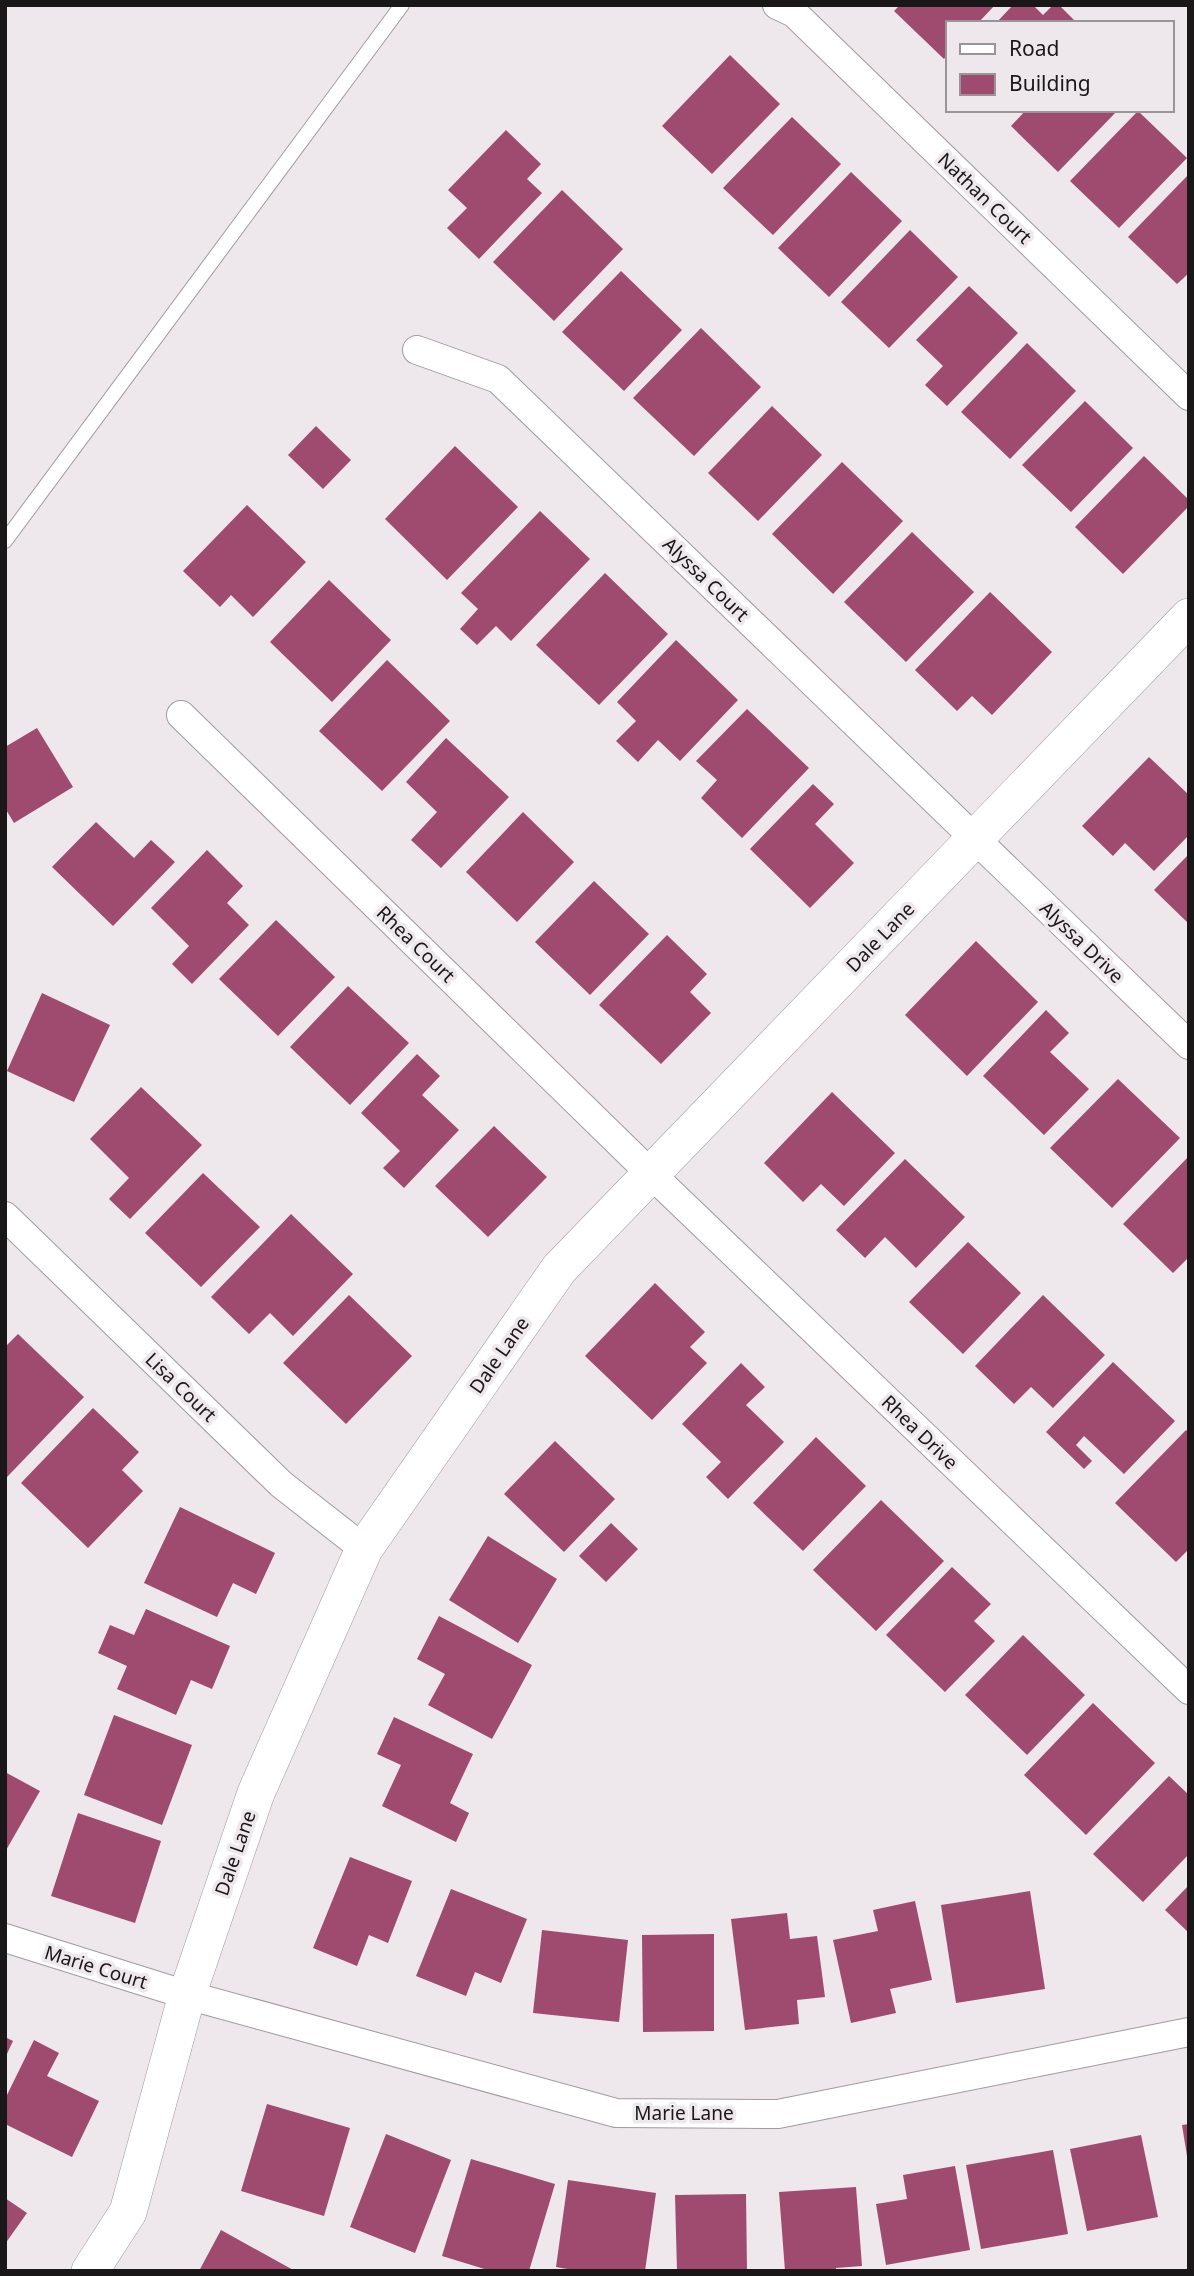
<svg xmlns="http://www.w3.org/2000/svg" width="1194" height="2276" font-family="'Noto Sans',sans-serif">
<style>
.building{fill:#9e4b6f}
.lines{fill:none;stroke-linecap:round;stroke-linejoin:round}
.service-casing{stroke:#a19a9f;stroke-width:16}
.minor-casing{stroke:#a19a9f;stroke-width:30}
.tertiary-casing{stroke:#a19a9f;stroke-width:38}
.service{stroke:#fff;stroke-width:14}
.minor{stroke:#fff;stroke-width:28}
.tertiary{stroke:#fff;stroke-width:37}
.labels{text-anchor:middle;stroke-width:7;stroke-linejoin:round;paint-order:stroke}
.street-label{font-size:19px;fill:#1a1719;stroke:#eee7ec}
</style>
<rect width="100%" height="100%" fill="#eee7ec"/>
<g class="building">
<polygon points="900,5 995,5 978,23 947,23 947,55 944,59 894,11"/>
<polygon points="1013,5 1033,5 1043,15 1053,5 1059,5 1077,23 996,23"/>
<polygon points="730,55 780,104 712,174 662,126"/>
<polygon points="1026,110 1118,110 1058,172 1011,126"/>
<polygon points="1138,111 1187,158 1119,228 1070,181"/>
<polygon points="792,117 841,164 773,235 723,188"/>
<polygon points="506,130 541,164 527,179 542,193 479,259 447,228 467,208 448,190"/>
<polygon points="851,172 902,221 829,297 778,248"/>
<polygon points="1189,174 1189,273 1177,284 1128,237"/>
<polygon points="562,190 623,249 554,321 493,262"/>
<polygon points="910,230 958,277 889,348 841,302"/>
<polygon points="621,271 682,330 624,391 562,332"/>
<polygon points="969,286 1018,333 947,406 925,385 943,366 916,340"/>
<polygon points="701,328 761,387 694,456 633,398"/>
<polygon points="1027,343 1076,391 1010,459 961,412"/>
<polygon points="1085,401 1133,448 1071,512 1022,465"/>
<polygon points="772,406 822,455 758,521 708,473"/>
<polygon points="316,426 351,460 323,489 288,455"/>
<polygon points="455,446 518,507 447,580 385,519"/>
<polygon points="1144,456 1189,500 1189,506 1123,574 1075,527"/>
<polygon points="842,462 903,521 833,594 772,534"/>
<polygon points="247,505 306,562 253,617 231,595 220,607 183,571"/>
<polygon points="540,511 590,559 511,641 496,626 477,645 460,629 478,609 461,593"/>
<polygon points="912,532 974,592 906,662 844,602"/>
<polygon points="605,573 668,634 599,705 536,645"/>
<polygon points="329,580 391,640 332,702 270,642"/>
<polygon points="990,592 1052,652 992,715 972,696 957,711 915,670"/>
<polygon points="676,640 738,700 680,761 658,740 638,762 616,741 636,721 617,702"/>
<polygon points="387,660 450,721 382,791 319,731"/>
<polygon points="747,709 809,768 742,838 701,798 717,780 696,761"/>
<polygon points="37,728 73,787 14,823 5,808 5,747"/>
<polygon points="446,738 509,797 441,868 411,840 437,812 406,782"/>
<polygon points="1149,757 1189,795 1189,835 1154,871 1125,843 1113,856 1082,826"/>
<polygon points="813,784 834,804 815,824 854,863 810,908 750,849"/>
<polygon points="523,812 574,862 517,922 466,872"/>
<polygon points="96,822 134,858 151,840 175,862 113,926 52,867"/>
<polygon points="207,850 243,886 227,903 249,925 192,984 172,964 189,946 151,908"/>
<polygon points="1189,854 1189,924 1154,890"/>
<polygon points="594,881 649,934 590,995 535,942"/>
<polygon points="276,920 335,977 278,1036 219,979"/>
<polygon points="667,935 707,974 690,992 711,1013 661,1064 599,1005"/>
<polygon points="976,941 1038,1002 967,1076 905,1015"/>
<polygon points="348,986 409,1043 350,1105 290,1047"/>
<polygon points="42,993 110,1025 74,1102 7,1071"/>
<polygon points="1046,1010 1069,1033 1050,1052 1089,1089 1044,1135 983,1076"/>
<polygon points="417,1054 440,1076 422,1095 459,1130 404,1188 383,1168 400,1151 361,1113"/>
<polygon points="1118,1079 1180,1138 1112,1208 1050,1148"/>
<polygon points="141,1087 202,1145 130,1219 109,1199 129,1178 90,1139"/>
<polygon points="832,1092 895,1153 844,1206 821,1184 803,1202 764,1163"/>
<polygon points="494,1126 547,1177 488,1237 435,1186"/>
<polygon points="1189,1156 1189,1257 1173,1273 1123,1224"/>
<polygon points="905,1159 965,1217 916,1268 885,1237 865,1258 836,1230"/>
<polygon points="203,1173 260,1227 201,1287 145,1233"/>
<polygon points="291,1214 353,1274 293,1336 270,1313 249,1334 211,1297"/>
<polygon points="968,1242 1021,1293 963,1354 909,1302"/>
<polygon points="655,1283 705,1332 690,1347 707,1363 652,1420 585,1356"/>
<polygon points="349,1295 412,1356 346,1424 283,1363"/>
<polygon points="1043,1295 1105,1355 1053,1408 1031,1387 1014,1404 975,1366"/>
<polygon points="18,1334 84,1397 7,1477 5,1347"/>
<polygon points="1113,1362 1175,1421 1124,1474 1084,1436 1076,1445 1092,1461 1084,1469 1046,1432"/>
<polygon points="741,1363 765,1387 746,1405 784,1442 728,1499 706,1477 721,1462 682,1424"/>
<polygon points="93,1408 139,1452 122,1470 143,1491 88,1548 21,1483"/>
<polygon points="1186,1430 1189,1433 1189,1549 1176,1562 1115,1503"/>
<polygon points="816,1437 866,1486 803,1551 753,1503"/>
<polygon points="555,1441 615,1499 564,1552 504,1494"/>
<polygon points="881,1500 944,1561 876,1631 813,1570"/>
<polygon points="180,1507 275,1553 256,1594 233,1583 217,1617 144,1583"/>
<polygon points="611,1523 638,1549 606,1582 579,1556"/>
<polygon points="488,1536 557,1579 518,1643 449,1600"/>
<polygon points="952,1567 991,1604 974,1621 995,1641 945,1692 886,1635"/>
<polygon points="146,1609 230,1646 212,1689 191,1680 176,1715 117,1689 127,1666 98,1653 110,1625 134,1635"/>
<polygon points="439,1616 532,1665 492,1739 428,1705 445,1674 417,1659"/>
<polygon points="1023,1635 1085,1695 1027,1755 965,1695"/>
<polygon points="1093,1703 1155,1763 1086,1835 1024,1775"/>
<polygon points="114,1715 192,1745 162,1825 84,1795"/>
<polygon points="394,1717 473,1754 450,1803 469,1813 456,1842 382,1806 401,1765 377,1754"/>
<polygon points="5,1772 40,1791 5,1852"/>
<polygon points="1169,1776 1189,1795 1189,1854 1143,1902 1093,1854"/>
<polygon points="78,1813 161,1841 135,1923 51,1896"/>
<polygon points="350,1857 412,1881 388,1943 369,1935 357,1966 313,1948"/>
<polygon points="1189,1885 1189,1933 1165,1910"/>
<polygon points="451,1889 527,1919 501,1983 475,1972 466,1996 416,1976"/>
<polygon points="1030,1891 1045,1989 956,2003 941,1905"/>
<polygon points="915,1901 932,1980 890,1989 896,2013 851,2023 833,1940 878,1931 873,1910"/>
<polygon points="787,1913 790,1939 817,1936 825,1997 797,2000 799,2024 745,2030 731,1919"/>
<polygon points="542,1930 628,1940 619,2022 533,2013"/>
<polygon points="714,1934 714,2031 643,2032 642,1935"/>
<polygon points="5,2037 13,2041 5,2058"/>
<polygon points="34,2040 59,2053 47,2076 99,2101 72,2157 5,2124 5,2099"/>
<polygon points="267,2104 350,2128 324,2216 241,2191"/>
<polygon points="1189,2124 1189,2156 1187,2156 1182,2125"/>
<polygon points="386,2134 451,2160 415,2253 350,2227"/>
<polygon points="1141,2135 1158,2217 1087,2231 1070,2149"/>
<polygon points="1053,2150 1068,2234 981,2249 966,2165"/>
<polygon points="471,2159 555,2184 529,2271 491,2271 442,2256"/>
<polygon points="955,2166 970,2250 886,2265 876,2204 907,2199 903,2175"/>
<polygon points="568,2180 656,2193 645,2271 578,2271 556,2267"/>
<polygon points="856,2187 862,2266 836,2268 836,2271 785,2271 779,2192"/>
<polygon points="746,2194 747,2271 677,2271 675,2195"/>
<polygon points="5,2198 27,2213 5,2244"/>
<polygon points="221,2230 295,2271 199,2271"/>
</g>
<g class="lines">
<g class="service-casing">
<polyline id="service" points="5,541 402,5"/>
</g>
<g class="minor-casing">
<g id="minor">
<polyline points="777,5 794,13 1189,396"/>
<polyline points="417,350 498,379 1189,1045"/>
<polyline points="181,715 651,1174 1189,1690"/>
<polyline points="5,1216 281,1484 364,1549"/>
<polyline points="5,1938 187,1995 616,2113 778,2114 1189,2032"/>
</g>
</g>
<g class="tertiary-casing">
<polyline id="tertiary" points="90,2271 128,2212 187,1995 256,1793 364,1549 559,1269 1189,617"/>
</g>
<use href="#service" class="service"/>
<use href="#minor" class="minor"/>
<use href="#tertiary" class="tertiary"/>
</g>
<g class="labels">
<g class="street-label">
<text transform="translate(985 198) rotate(44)" y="7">Nathan Court</text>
<text transform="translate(706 579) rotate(44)" y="7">Alyssa Court</text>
<text transform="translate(880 937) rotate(-46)" y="7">Dale Lane</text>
<text transform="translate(1082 942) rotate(44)" y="7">Alyssa Drive</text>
<text transform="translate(416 944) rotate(44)" y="7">Rhea Court</text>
<text transform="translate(499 1355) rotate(-55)" y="7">Dale Lane</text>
<text transform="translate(181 1387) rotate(44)" y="7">Lisa Court</text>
<text transform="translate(920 1432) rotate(44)" y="7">Rhea Drive</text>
<text transform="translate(235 1853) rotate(-71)" y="7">Dale Lane</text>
<text transform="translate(96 1967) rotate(17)" y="7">Marie Court</text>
<text x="684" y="2120">Marie Lane</text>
</g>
</g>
<rect width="1194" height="2276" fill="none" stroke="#1a1719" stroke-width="14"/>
<rect x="946" y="21" width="228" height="91" fill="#eee7ec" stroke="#999498" stroke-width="2"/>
<rect x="960" y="44" width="35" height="10" fill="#ffffff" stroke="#999498" stroke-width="2"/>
<text x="1009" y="56" font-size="21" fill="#1a1719">Road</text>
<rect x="960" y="74" width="35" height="21" fill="#9e4b6f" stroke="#999498" stroke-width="2"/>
<text x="1009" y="91" font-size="21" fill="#1a1719">Building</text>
</svg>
